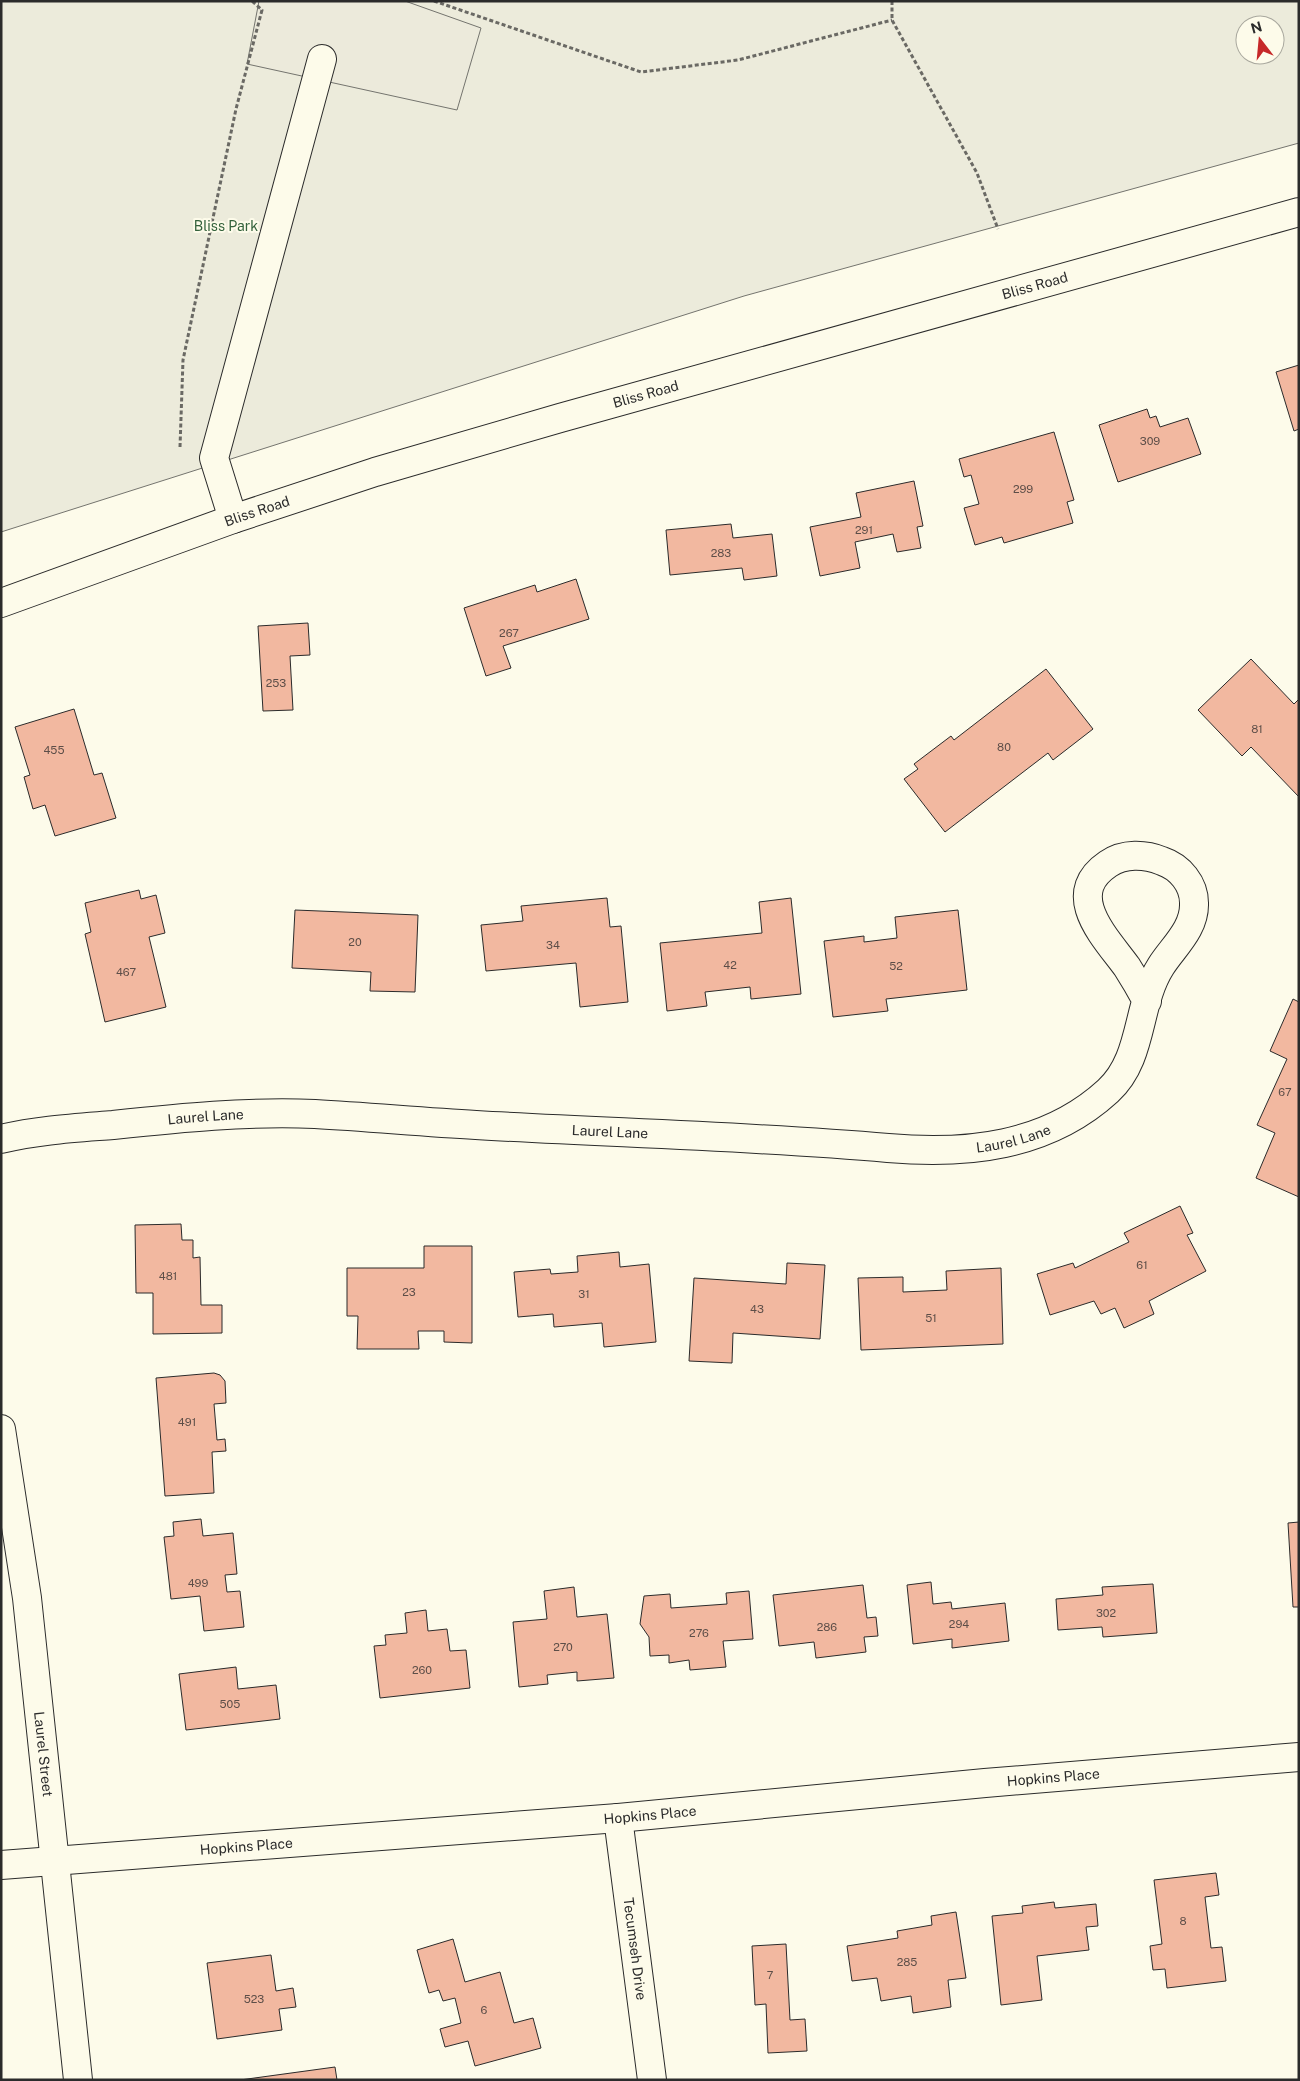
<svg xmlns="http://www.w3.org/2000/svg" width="1300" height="2081" font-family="'Public Sans',sans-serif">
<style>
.green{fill:#ecebdb;stroke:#74746e;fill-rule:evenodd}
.parking{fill:#eceadb;stroke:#74746e}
.building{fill:#f2b8a0;stroke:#2b2b2b}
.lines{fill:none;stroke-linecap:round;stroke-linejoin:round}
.minor-casing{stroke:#2b2b2b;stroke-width:30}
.tertiary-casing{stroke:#2b2b2b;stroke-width:30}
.secondary-casing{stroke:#2b2b2b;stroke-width:30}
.path{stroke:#6a6964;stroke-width:3;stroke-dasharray:4 2.5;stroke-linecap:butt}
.minor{stroke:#fdfbea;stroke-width:28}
.tertiary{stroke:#fdfbea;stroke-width:28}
.secondary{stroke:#fdfbea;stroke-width:28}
.labels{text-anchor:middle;stroke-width:4;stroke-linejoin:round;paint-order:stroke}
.number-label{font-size:11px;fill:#5d4e48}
.park-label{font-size:14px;fill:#34623c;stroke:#fdfbea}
.street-label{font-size:14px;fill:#2b2b2b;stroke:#fdfbea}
</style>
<rect width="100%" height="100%" fill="#fdfbea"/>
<path class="green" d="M1,1h1298v142l-555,153 -743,236zM1245,25h30v30h-30z"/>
<polygon class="parking" points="259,1 405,1 481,28 457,110 247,64"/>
<g class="building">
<polygon points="1299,365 1299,429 1294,431 1276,372"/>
<polygon points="1147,409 1150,418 1156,416 1160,427 1188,418 1201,454 1118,482 1099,425"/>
<polygon points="1054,432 1074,500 1067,502 1073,523 1004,543 1002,537 975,545 964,508 979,504 971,475 964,477 959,459"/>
<polygon points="914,481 923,526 917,527 921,548 897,552 893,534 855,542 860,568 820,576 810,527 861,517 856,493"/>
<polygon points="731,524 733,538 772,534 777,576 744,580 742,568 670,575 666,530"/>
<polygon points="576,579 589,619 503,646 511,668 486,676 464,608 535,585 537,592"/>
<polygon points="308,623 310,655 290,656 293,710 263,711 258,626"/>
<polygon points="1251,659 1294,704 1299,699 1299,797 1251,747 1242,756 1198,710"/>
<polygon points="1046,669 1093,729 1053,760 1048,753 945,832 904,779 918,769 914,764 951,736 954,740"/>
<polygon points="74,709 94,775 102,773 116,818 55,836 45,805 33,809 24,777 30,775 15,727"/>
<polygon points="139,890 141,899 156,895 165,933 149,937 166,1007 105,1022 85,934 91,932 85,903"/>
<polygon points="607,898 610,927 621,926 628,1002 580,1007 576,963 486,971 481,925 523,921 521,906"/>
<polygon points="791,898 801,994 751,999 750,987 705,992 707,1006 667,1011 660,943 762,933 759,902"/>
<polygon points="295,910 418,915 415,992 370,991 371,972 292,968"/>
<polygon points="958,910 967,990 886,999 888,1011 833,1017 824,941 864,936 864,942 897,938 895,917"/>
<polygon points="1293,999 1299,1002 1299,1197 1256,1178 1275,1133 1257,1125 1287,1059 1270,1051"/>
<polygon points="1180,1206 1193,1233 1187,1235 1206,1271 1149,1301 1154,1314 1124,1328 1115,1308 1101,1314 1094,1301 1050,1315 1037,1274 1073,1263 1075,1268 1129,1242 1124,1233"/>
<polygon points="181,1224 182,1240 193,1240 193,1258 200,1257 201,1305 222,1305 222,1333 153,1334 153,1293 136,1293 135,1225"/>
<polygon points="424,1246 472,1246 472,1343 444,1342 444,1331 418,1331 419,1349 357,1349 358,1316 347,1316 347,1268 424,1268"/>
<polygon points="619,1252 620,1267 649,1264 656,1342 604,1347 602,1323 554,1327 553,1314 518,1317 514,1272 550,1269 551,1274 578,1272 577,1256"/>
<polygon points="787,1263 825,1265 820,1339 733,1333 732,1363 689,1361 694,1278 786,1284"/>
<polygon points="1001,1268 1003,1344 861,1350 858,1278 903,1277 903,1292 947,1290 946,1271"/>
<polygon points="214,1373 220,1375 225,1381 226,1403 214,1404 217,1440 225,1439 226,1451 212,1452 214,1493 165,1496 156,1378"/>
<polygon points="201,1519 203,1536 233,1533 237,1574 225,1575 227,1592 240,1591 244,1627 204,1631 200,1596 171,1599 164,1537 174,1536 173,1522"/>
<polygon points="1299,1522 1299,1607 1293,1607 1288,1523"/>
<polygon points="931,1582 933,1604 951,1602 952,1609 1005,1603 1009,1641 952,1648 952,1639 913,1644 907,1585"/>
<polygon points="1153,1584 1157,1633 1103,1637 1102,1627 1058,1630 1056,1599 1103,1595 1102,1587"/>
<polygon points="863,1585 867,1618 876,1617 878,1636 864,1637 866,1652 816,1658 814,1642 779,1646 773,1595"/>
<polygon points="574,1587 577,1617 607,1614 614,1678 577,1681 577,1672 547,1675 548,1684 519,1687 513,1622 547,1619 544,1591"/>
<polygon points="749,1591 753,1639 723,1641 726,1667 690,1670 689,1660 669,1663 669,1655 650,1656 649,1637 640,1624 644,1596 670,1594 671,1608 727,1604 726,1593"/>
<polygon points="426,1610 428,1631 447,1629 450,1651 466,1650 470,1688 380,1698 374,1646 386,1645 385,1635 407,1633 405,1613"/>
<polygon points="236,1667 238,1689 276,1685 280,1719 186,1730 179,1674"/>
<polygon points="1216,1873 1219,1895 1205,1897 1211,1948 1222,1947 1226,1981 1167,1988 1165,1969 1153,1970 1150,1946 1162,1944 1154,1880"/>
<polygon points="1054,1902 1055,1908 1096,1904 1098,1926 1086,1927 1089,1950 1037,1956 1042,2000 1001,2005 992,1916 1023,1913 1022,1906"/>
<polygon points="956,1912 966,1978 948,1980 951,2007 913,2013 911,1996 881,2001 877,1978 852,1981 847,1946 898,1938 897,1931 932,1925 931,1916"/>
<polygon points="453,1939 465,1982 500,1972 514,2023 533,2018 541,2048 475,2066 468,2041 445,2047 440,2029 461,2023 455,1998 443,2001 439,1990 429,1993 417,1950"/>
<polygon points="786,1944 790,2020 805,2019 807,2051 768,2053 766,2004 755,2005 752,1946"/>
<polygon points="271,1955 276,1991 293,1988 296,2007 279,2009 282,2030 217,2039 207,1963"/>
<polygon points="335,2067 337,2080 240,2080"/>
</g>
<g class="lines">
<g class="minor-casing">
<g id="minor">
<polyline points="233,519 214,458 322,59"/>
<path id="s1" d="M1,1139c37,-9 75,-11 112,-14 67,-7 134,-14 202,-11 54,3 107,8 161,11 137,8 275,11 412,23 78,7 159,-1 220,-57 36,-33 28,-86 53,-125 12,-19 34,-37 33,-63 0,-19 -14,-36 -32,-42 -17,-7 -38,-8 -54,3 -46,31 -2,74 19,103 7,11 14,23 20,34"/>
<path id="s2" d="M618,1818l34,262"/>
<path id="s3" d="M1,1865l617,-47 367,-35 314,-26"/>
</g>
</g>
<g class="tertiary-casing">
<g id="tertiary">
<path id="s4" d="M1,1429l26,169 51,482"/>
</g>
</g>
<g class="secondary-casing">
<g id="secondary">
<path id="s5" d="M1,603l232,-84 142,-47 185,-54 739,-206"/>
</g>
</g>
<g class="path">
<polyline points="434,1 641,72 738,60 892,20"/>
<polyline points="892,1 892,20 977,173 998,229"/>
<polyline points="180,447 183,360 236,109 262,10 252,1"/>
</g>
<use href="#minor" class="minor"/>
<use href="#tertiary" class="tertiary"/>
<use href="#secondary" class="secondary"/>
</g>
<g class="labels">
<g class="number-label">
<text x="1150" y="445">309</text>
<text x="1023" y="493">299</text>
<text x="864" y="534">291</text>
<text x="721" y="557">283</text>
<text x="509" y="637">267</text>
<text x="276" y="687">253</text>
<text x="1257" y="733">81</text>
<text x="1004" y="751">80</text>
<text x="54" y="754">455</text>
<text x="355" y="946">20</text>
<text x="553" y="949">34</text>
<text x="730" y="969">42</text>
<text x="896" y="970">52</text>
<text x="126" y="976">467</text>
<text x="1285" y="1096">67</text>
<text x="1142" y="1269">61</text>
<text x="168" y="1280">481</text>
<text x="409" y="1296">23</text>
<text x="584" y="1298">31</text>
<text x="757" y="1313">43</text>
<text x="931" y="1322">51</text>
<text x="187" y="1426">491</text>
<text x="198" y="1587">499</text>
<text x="1106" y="1617">302</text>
<text x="959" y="1628">294</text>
<text x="827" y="1631">286</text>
<text x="699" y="1637">276</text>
<text x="563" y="1651">270</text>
<text x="422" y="1674">260</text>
<text x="230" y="1708">505</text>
<text x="1183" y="1925">8</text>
<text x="907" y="1966">285</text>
<text x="770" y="1979">7</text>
<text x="254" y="2003">523</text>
<text x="484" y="2014">6</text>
</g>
<g class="park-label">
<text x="226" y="231">Bliss Park</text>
</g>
<g class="street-label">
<text dy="5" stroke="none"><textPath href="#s5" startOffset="1082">Bliss Road</textPath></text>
<text dy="5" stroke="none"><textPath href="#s5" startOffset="678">Bliss Road</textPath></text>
<text dy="5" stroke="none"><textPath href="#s5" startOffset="272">Bliss Road</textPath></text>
<text dy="5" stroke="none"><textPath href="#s1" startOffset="206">Laurel Lane</textPath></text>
<text dy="5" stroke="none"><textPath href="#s1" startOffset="611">Laurel Lane</textPath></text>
<text dy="5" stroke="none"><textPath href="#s1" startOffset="1016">Laurel Lane</textPath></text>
<text dy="5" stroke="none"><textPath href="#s4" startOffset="328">Laurel Street</textPath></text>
<text dy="5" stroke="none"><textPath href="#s3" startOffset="1056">Hopkins Place</textPath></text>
<text dy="5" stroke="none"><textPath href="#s3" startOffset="651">Hopkins Place</textPath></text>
<text dy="5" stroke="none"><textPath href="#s3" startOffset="246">Hopkins Place</textPath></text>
<text dy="5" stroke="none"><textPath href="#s2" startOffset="132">Tecumseh Drive</textPath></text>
</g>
</g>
<rect width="1300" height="2081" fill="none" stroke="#2b2b2b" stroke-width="5"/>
<g transform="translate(1260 40) rotate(344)"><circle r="24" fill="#fdfbea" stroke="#a9a89e"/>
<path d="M0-4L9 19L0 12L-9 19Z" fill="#c62828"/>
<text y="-8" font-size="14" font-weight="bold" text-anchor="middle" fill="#2b2b2b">N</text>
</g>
</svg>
